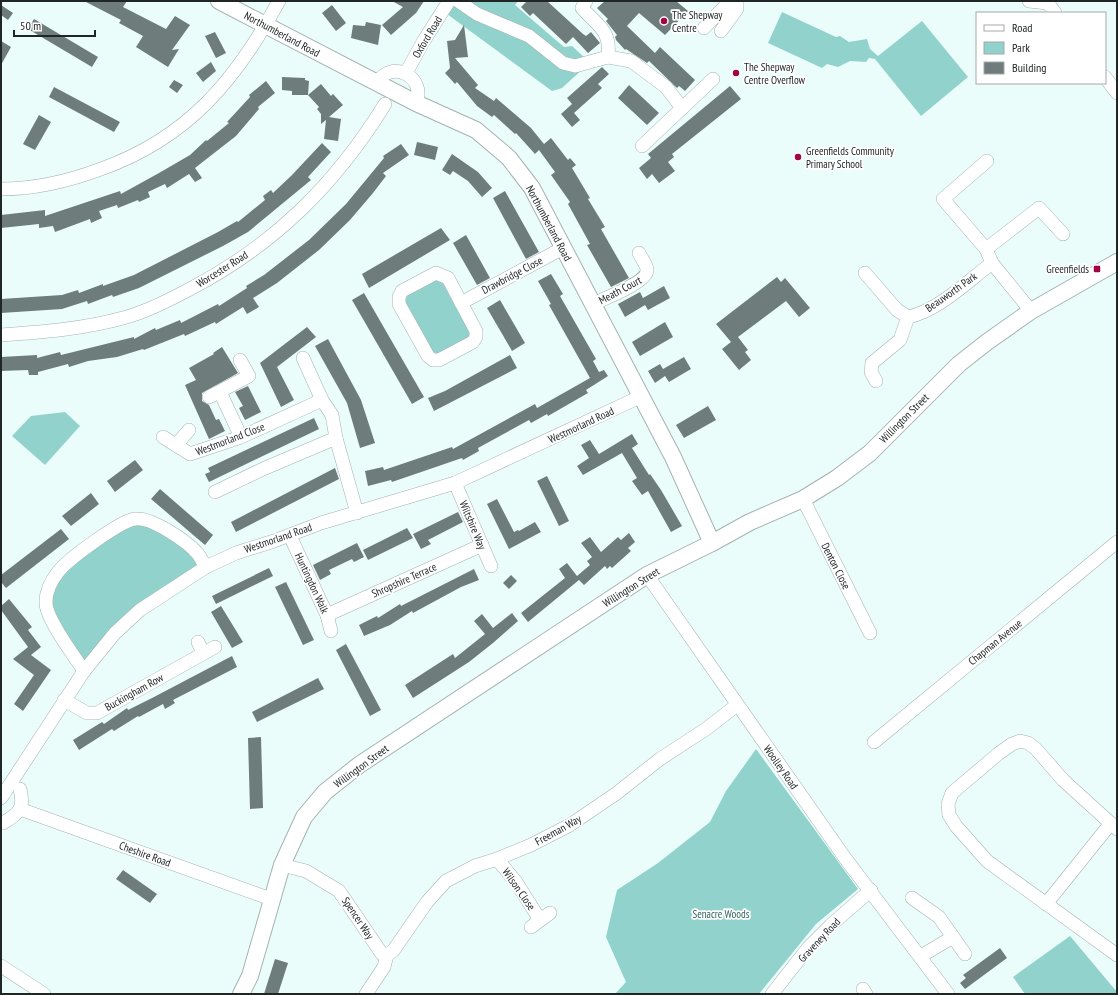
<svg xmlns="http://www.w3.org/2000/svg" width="1118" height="995" font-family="'PT Sans Narrow',sans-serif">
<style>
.green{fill:#91d3cc}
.building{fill:#6e7d7b}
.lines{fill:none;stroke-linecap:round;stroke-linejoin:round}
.minor-casing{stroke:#a2b3b1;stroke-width:14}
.tertiary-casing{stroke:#a2b3b1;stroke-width:18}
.minor{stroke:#fff;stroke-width:13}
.tertiary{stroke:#fff;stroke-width:16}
.poi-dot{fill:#a10545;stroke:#fff;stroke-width:1.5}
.labels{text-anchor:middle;stroke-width:3.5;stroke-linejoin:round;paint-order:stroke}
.poi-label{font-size:11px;fill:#202626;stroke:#fff;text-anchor:start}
.street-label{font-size:11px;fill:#202626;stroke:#fff}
.park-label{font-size:11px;fill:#2f615c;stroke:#fff}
</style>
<rect width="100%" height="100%" fill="#ebfdfa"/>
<g class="green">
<polygon points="458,1 518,1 515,5 564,47 572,46 586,59 585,67 562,88 552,91 447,14"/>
<polygon points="782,12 836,37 840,36 849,42 867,39 870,49 878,56 922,21 968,77 921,116 875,59 869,58 866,62 850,61 838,67 827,64 822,68 768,43"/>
<polygon points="439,278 451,294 449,295 471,332 468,339 437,355 434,354 404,302 405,296"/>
<polygon points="65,412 80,426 45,465 12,436 31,416"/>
<polygon points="151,521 206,567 140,610 84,671 54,625 48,586 124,523"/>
<polygon points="756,749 858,889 816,924 759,994 615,994 626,982 606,937 617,890 658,863 710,822 726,791"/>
<polygon points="1070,936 1117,992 1117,994 1025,994 1013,977"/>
</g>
<g class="building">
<polygon points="84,1 127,1 123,7 166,29 175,16 190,25 172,50 179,49 168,67 136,47 143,36 119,23 121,20"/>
<polygon points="392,1 424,1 416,13 391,35 382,25 403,7"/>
<polygon points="527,1 547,1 583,34 586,36 591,32 600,43 588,53 573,37 566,44 533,13 530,16 521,7"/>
<polygon points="605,1 676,1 688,11 665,35 639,13 627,26 655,53 660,47 695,80 685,91 679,86 677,88 649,61 647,63 626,49 625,50 616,40 615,37 617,35 606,21 608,19 597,8"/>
<polygon points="1,5 13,13 8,20 1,15"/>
<polygon points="332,5 346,23 336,31 322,13"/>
<polygon points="34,19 98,57 92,67 28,29"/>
<polygon points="366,22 381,25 378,45 351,38 353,25 365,26"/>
<polygon points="464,25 468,57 455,58 478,85 475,88 494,101 496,98 531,128 544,144 551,138 568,160 570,158 576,165 572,168 590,198 588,199 605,227 601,229 629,278 611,287 587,245 590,244 568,204 570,202 551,175 555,172 539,150 535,154 516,133 515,134 494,115 492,117 477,106 457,82 455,84 445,73 450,68 447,41 455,40"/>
<polygon points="215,32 226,53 216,58 205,36"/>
<polygon points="1,41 11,47 1,65"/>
<polygon points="211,62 216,71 203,82 196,73"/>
<polygon points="602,67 609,74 598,84 602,88 574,113 580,120 572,127 561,114 572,104 567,98"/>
<polygon points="282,77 305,78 305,80 309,81 308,95 292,95 292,91 282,90"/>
<polygon points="174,80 183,85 177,93 169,87"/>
<polygon points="266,81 275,93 258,107 259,109 236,136 195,168 202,178 195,182 189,174 167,188 165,184 148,192 150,197 139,202 138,200 118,208 117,205 99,211 102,218 91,223 90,219 55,232 53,226 39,228 39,224 1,228 1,215 45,210 45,216 120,191 121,194 159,173 190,155 206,140 207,141 229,123 227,122 250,97 249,95"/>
<polygon points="321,84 331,96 333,94 343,105 329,117 341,119 338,141 324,139 326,120 321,124 321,114 317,109 319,107 308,95"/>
<polygon points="629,85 659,113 647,125 618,98"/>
<polygon points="730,86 741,99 672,154 674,157 668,162 675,171 659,183 652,174 647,179 639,168 651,158 648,154"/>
<polygon points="54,87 120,122 114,132 49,97"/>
<polygon points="39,115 51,122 35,150 23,144"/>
<polygon points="417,142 438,147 435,160 414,155"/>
<polygon points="322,143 331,152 308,177 311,180 248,232 223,246 139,288 113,297 112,295 88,304 87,301 62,309 1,313 1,299 62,295 78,290 79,293 103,284 103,286 134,275 218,232 237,221 238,222 265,200 263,196 271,190 273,193 292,175"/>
<polygon points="401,144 409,155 383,173 386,176 373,193 350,220 319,250 277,283 253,298 259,307 247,314 243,307 216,324 215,322 185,336 184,334 144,350 143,349 117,357 88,361 69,367 68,364 38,372 38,375 29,375 28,370 1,371 1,357 37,355 37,358 60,352 61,355 134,337 134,339 155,328 156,330 180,320 181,323 218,304 219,306 247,288 246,286 264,275 309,240 346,204 384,158 383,156"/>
<polygon points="452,154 478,172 492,188 482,197 468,181 453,171 450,175 442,170"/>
<polygon points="505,191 539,252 526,259 493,198"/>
<polygon points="441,228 450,240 369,288 362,274"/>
<polygon points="466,235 490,278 477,285 453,243"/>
<polygon points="551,274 563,294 560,296 596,359 593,361 599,372 604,370 608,376 586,390 588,393 548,416 547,414 531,423 529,420 478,448 479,451 463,460 462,458 392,482 391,480 368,486 365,471 383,467 384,470 452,447 453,449 535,404 537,408 590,378 549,305 551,304 538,281"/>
<polygon points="777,277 781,282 785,278 810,308 799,317 786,301 738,337 748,350 745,352 751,360 739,370 722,349 731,342 716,324"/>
<polygon points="664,286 670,298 648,310 645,305 625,317 618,304 640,292 643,298"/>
<polygon points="364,293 424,397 412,404 352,300"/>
<polygon points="500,300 525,343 512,351 487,308"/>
<polygon points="665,322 673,337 640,356 632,342"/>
<polygon points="307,327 316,337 277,367 294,400 281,407 260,363"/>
<polygon points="328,339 361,400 375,443 360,448 347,403 315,346"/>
<polygon points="222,347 238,373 202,393 202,401 209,405 216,420 219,419 225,431 209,439 185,385 196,380 189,368 214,354 213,353"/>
<polygon points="510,355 517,368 434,411 428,398 445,391"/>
<polygon points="684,357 691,369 669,382 665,376 655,383 648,371 660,364 663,369"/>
<polygon points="248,386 261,412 245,420 239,408 243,406 235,392"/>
<polygon points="708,406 716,420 684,438 676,425"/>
<polygon points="314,418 319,429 209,482 205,474 210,472 208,468"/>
<polygon points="632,434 638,444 632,448 649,475 650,474 661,490 682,526 671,532 648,491 642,495 632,481 637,478 622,453 583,475 577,466 589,458 581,445 590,440 599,454"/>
<polygon points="135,460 143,470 115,492 107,481"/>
<polygon points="335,468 339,479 236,532 231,522"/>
<polygon points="547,476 569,521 559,526 537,481"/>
<polygon points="160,489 213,535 205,545 151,499"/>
<polygon points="91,493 99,504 71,526 62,516"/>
<polygon points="497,499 514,532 518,530 519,531 535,522 541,532 509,549 487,504"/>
<polygon points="458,512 463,522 428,540 431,544 421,549 413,534"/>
<polygon points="407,528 413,538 368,560 363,550"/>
<polygon points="61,529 69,539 6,588 1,582 1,575"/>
<polygon points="629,533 635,542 628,548 631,551 612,568 610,566 607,569 605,566 584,585 579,580 528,622 521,613 565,578 559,569 567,563 577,576 590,565 587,561 592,557 581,543 590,537 601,552 618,537 621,540"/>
<polygon points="357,543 364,557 354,562 352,559 329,570 331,574 320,580 313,565"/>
<polygon points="269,568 273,576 216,604 212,596"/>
<polygon points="474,569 479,580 461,587 413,613 412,611 390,625 364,636 359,625 377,616 378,618 400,604 401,606"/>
<polygon points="511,575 517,581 509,589 503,583"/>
<polygon points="286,582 314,640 303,645 275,587"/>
<polygon points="9,599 32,627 28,630 41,647 31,655 51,670 23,711 14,704 34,675 13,659 28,647 1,610 1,606"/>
<polygon points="221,606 243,642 232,648 211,612"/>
<polygon points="512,613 518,621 493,643 469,662 413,698 405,685 453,654 455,658 485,634 474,621 482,614 493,628"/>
<polygon points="346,644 381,710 370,716 336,650"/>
<polygon points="232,656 237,667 173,700 175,703 165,709 163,704 139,717 138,716 114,731 112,729 79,750 73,740 102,722 104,724 127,708 128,710 154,697"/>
<polygon points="318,678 324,689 257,722 252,712"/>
<polygon points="261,737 263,808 250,809 248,738"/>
<polygon points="123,870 157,894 150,903 116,879"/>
<polygon points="1000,948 1007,958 965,989 960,983 966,978 963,975"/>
<polygon points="275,959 288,963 278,994 264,994"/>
</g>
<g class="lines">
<g class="minor-casing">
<g id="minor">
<polyline points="458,1 477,14 529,36 563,63 575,66 608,57 631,61 666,87 682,108"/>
<path d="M586,1l-4,7c16,18 29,22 26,49"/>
<polyline points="1029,1 1048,3 1055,13"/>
<polyline points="704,28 730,1"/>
<polyline points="721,31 737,9 737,1"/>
<polyline points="406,73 423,42 449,1"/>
<polyline points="1105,77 1117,93"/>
<path d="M377,83c14,-25 50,-6 39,20"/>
<polyline points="642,146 713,79"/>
<polyline points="987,161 943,199 986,249 992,263 1031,311"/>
<path d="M1,189c35,0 68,-8 100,-20 87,-31 135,-89 178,-168"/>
<polyline points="986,249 1039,208 1063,234"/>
<polygon points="436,273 448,278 476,331 476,337 473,342 439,360 433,360 428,356 399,304 399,297 402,291"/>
<polyline points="865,273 897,310 908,317"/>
<polyline points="461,303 563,248"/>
<path d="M593,304c10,-5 55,-22 54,-34 0,-5 -6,-12 -8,-17"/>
<path d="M1,335c42,-3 82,-6 122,-17 23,-6 46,-18 67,-29 84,-44 145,-104 195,-185"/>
<polyline points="303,358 322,400 332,415 336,438 357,513"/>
<path d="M876,381l-5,-9 1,-9 28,-23 8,-23c30,-6 60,-36 84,-54"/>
<polyline points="220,392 241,437"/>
<polyline points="209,397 249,376 240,360"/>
<polyline points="163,437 190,454 241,437 322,400"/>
<polyline points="176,445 189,430"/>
<polyline points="455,483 491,566"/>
<polyline points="215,492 263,469 336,438"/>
<polyline points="803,499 870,633"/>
<polyline points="290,536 327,615 331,631"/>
<polyline points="647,575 845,858 948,994"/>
<polyline points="327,615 482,545"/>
<polyline points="198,642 203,653"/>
<path d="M84,671c-9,-14 -39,-53 -38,-69 0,-11 5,-21 12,-30 10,-13 62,-51 77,-53 17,-2 53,23 63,35 3,4 5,9 8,13"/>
<polyline points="64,700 87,713 97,713 215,647"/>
<polyline points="874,742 1117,542"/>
<polyline points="1,798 84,671 115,633 140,610 206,567 236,553 274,541 321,523 455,483 642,396"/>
<polyline points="20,809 271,899"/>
<path d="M3,823c16,-10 22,-14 17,-34"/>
<polyline points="1117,829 1063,780 1036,749 1028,743 1020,741 1012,744 998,754 952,793 948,804 949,815 956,826 987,861 1117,955"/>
<polyline points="497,859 516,882 540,920"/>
<polyline points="282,865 306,871 339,891 382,954 387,955"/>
<polyline points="912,898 939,917 965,954"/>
<polyline points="1046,904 1111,823"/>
<polyline points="531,927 550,913"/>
<polyline points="387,955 393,951 427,902 446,881 475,866 497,859 531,845 570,825 617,793 660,759 706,729 737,705"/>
<polyline points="921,956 953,937"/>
<polyline points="1,966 44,994"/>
<polyline points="863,989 866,994"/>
<polyline points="366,994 384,967 387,955"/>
<polyline points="772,994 808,948 831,925 871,890"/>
</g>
</g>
<g class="tertiary-casing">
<g id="tertiary">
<polyline points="219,1 416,103 476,130 509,158 532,188 673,457 712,543"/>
<polyline points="241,994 250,976 282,865 304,817 325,792 359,765 647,575 712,543 750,522 803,499 837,478 870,453 959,364 987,342 1031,311 1117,262"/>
</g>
</g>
<use href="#minor" class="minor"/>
<use href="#tertiary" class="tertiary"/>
</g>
<g class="poi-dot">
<circle cx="664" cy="21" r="4"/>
<circle cx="736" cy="73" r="4"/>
<circle cx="798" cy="157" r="4"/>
<rect x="1093" y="265" width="8" height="8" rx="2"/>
</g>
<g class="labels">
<g class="poi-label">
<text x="672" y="19">The Shepway<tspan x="672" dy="13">Centre</tspan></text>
<text x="744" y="71">The Shepway<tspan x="744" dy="13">Centre Overflow</tspan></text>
<text x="806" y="155">Greenfields Community<tspan x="806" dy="13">Primary School</tspan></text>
<text x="1089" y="273" text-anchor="end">Greenfields</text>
</g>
<g class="street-label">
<text transform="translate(282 34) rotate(28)" y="4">Northumberland Road</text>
<text transform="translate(427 37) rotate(-59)" y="4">Oxford Road</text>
<text transform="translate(549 223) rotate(62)" y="4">Northumberland Road</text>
<text transform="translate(222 269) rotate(-32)" y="4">Worcester Road</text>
<text transform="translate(512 275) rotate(-28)" y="4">Drawbridge Close</text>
<text transform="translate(620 290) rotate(-28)" y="4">Meath Court</text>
<text transform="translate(951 292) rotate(-35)" y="4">Beauworth Park</text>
<text transform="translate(904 418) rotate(-45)" y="4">Willington Street</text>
<text transform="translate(581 425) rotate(-25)" y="4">Westmorland Road</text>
<text transform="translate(230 439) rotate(-21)" y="4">Westmorland Close</text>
<text transform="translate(473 525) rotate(67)" y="4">Wiltshire Way</text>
<text transform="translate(278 538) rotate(-19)" y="4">Westmorland Road</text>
<text transform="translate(836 566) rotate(63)" y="4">Denton Close</text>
<text transform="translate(404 580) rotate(-24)" y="4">Shropshire Terrace</text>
<text transform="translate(312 583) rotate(65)" y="4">Huntingdon Walk</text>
<text transform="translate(631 587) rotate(-32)" y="4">Willington Street</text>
<text transform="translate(995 642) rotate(-39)" y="4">Chapman Avenue</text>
<text transform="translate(134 692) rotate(-29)" y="4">Buckingham Row</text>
<text transform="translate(361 766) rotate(-36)" y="4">Willington Street</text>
<text transform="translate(781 767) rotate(55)" y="4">Woolley Road</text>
<text transform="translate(558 830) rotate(-29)" y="4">Freeman Way</text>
<text transform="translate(145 854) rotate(20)" y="4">Cheshire Road</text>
<text transform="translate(519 889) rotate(55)" y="4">Wilson Close</text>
<text transform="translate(358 918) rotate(56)" y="4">Spencer Way</text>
<text transform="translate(819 940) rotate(-47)" y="4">Graveney Road</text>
</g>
<g class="park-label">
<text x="721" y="918">Senacre Woods</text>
</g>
</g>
<rect width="1118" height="995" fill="none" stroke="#202626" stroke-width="4"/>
<rect x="976" y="12" width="130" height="72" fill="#ffffff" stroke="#a6a8a8"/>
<rect x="984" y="25" width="20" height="6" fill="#ffffff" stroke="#a6a8a8"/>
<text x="1012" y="32" font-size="12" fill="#202626">Road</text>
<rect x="984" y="42" width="20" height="12" fill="#91d3cc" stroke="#a6a8a8"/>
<text x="1012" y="52" font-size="12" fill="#202626">Park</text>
<rect x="984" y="62" width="20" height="12" fill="#6e7d7b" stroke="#a6a8a8"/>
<text x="1012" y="72" font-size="12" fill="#202626">Building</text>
<path d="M14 30v6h81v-6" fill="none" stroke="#202626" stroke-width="2"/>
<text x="20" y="30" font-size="12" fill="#202626" stroke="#ffffff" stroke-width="3" paint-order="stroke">50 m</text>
</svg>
